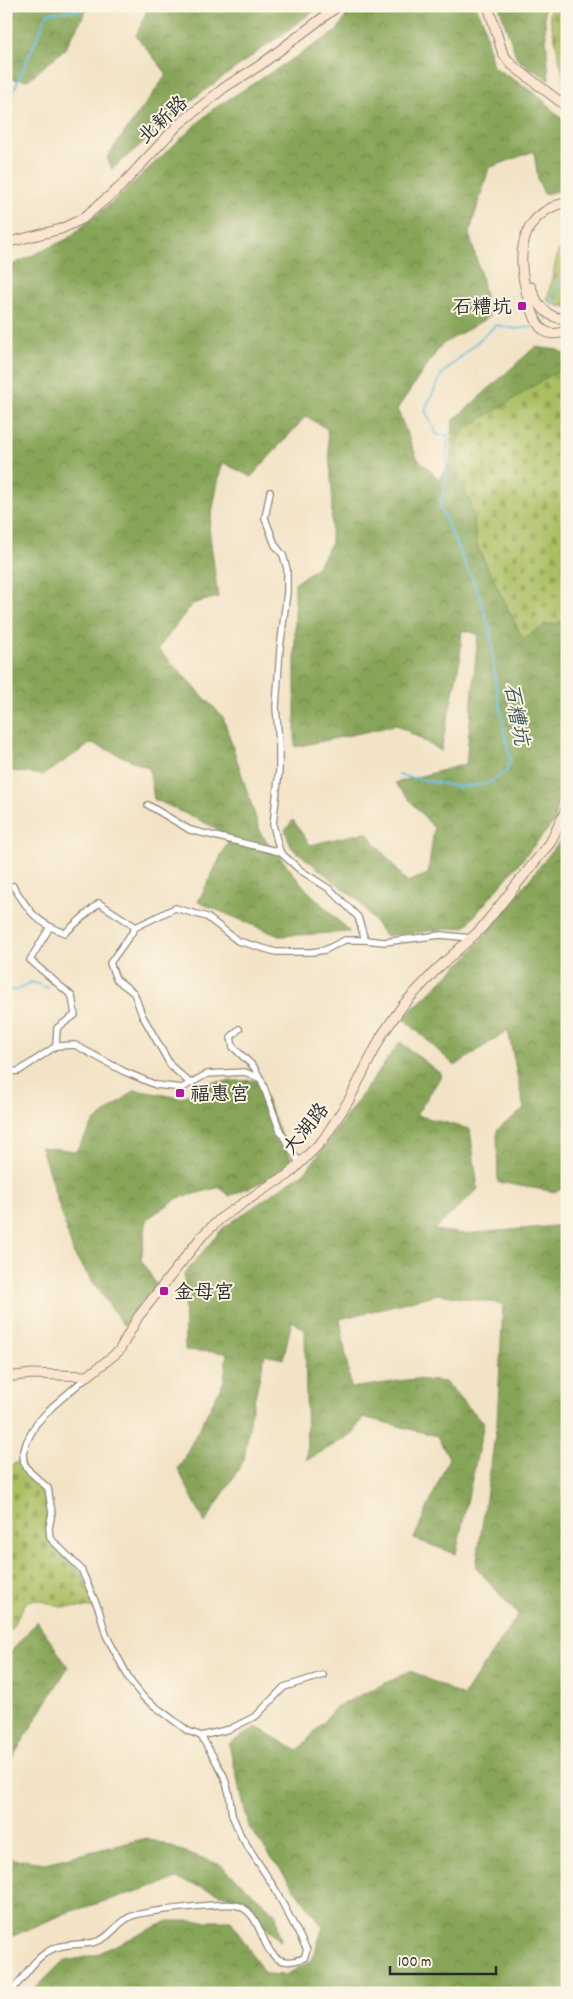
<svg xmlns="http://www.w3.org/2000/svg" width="573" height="1999" font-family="Dekko,'LXGW WenKai TC',sans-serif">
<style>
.forest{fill:url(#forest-crowns);stroke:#596842}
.cemetery{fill:url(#cemetery-stones);stroke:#6a7446}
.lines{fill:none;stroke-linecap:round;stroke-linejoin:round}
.stream{stroke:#62bbdf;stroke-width:2}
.street-casing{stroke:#8f8778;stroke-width:8}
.secondary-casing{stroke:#8f8778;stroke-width:11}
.street{stroke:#fff;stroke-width:5.5}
.secondary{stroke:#fce5d0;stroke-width:9}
.poi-dot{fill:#b5179e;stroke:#fcf5e5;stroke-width:2}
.labels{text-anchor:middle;stroke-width:4;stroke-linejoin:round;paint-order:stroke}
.street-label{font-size:20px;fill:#2b2b2b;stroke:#fcf5e5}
.poi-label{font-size:20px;fill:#2b2b2b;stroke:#fcf5e5;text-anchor:start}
.water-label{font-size:21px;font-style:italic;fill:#3c5661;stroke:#fcf5e5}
</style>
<defs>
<pattern id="forest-crowns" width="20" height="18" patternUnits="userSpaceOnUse" patternTransform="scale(1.25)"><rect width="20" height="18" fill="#87a558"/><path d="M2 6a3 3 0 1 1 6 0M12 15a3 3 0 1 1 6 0" fill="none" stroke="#6f8749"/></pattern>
<pattern id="cemetery-stones" width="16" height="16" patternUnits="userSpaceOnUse" patternTransform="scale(1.25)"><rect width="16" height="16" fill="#aabe62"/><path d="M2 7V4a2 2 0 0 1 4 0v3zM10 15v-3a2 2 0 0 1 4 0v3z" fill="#92a355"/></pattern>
</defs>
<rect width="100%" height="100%" fill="#fcf5e5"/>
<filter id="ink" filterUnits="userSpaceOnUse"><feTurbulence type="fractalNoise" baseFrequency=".02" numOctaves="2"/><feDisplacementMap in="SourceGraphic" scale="10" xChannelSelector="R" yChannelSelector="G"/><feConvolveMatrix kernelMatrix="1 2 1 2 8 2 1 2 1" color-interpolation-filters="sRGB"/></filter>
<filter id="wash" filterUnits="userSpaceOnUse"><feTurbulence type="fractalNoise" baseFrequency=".0096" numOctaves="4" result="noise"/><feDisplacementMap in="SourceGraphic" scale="20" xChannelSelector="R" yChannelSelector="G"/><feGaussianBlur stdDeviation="1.12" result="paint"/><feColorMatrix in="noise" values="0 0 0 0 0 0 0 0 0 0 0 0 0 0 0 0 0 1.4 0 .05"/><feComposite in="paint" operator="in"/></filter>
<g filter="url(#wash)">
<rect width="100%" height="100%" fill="#f3e3c6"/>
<g class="forest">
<polygon points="6,6 89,6 64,50 28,80 9,79 6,65"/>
<polygon points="149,6 321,6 197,96 112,169 107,157 167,74 136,36"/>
<polygon points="352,6 476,6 483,21 493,67 537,94 567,124 567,189 544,194 538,180 534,151 489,168 469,234 480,271 489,317 441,345 397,409 417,458 439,479 450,463 453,421 535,347 558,350 567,356 567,374 559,370 458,475 471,504 477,546 483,559 522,637 546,625 567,621 567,762 554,822 465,927 385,936 359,901 292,848 285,830 293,820 310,845 366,832 407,882 428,874 434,828 395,783 466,764 478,634 462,630 460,660 441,751 397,725 295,747 295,583 316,568 331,544 332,491 327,429 306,416 251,477 222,462 209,528 218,597 192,604 158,649 223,717 261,834 306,889 350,932 279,936 198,902 228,842 216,828 154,799 149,768 92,743 43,775 6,770 6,268 67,239 112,202 213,109 337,31"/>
<polygon points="499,6 544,6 549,80 517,59"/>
<polygon points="567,832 567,1186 556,1192 498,1182 497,1130 524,1109 508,1030 455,1066 403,1018 470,954"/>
<polygon points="400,1042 442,1075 416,1115 470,1129 478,1189 434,1230 464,1234 567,1225 567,1993 31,1993 62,1962 95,1955 168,1921 231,1921 265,1974 286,1975 312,1960 323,1927 249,1827 229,1744 256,1727 298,1751 336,1707 411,1671 463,1696 518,1615 476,1567 497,1423 503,1304 438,1294 340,1319 351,1388 414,1379 445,1382 484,1423 456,1554 414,1539 449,1458 437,1436 363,1417 353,1434 307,1460 305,1330 292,1321 283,1359 265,1355 251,1413 244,1460 205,1523 178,1469 224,1381 227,1353 185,1350 184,1274 223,1228 307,1170"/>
<polygon points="258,1080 293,1163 279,1175 229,1196 221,1187 178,1198 147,1219 141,1260 158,1287 124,1326 74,1255 41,1147 76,1151 94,1122 135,1090 181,1098 213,1082"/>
<polygon points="37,1621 68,1667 10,1762 6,1789 6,1658"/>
<polygon points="147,1838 221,1865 276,1914 281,1942 239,1900 177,1879 66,1913 6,1939 6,1858 45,1863"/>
</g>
<g class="cemetery">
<polygon points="551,6 567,6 567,93 549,13"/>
<polygon points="567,245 567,307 558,306 547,300 558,251"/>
<polygon points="559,370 567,374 567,621 546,625 533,632 525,639 522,637 477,546 471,504 458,475 458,443 464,430"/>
<polygon points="21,1460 27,1473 46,1490 49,1499 49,1515 45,1528 49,1539 83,1576 94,1608 60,1607 40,1600 27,1601 6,1637 6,1476 10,1466"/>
</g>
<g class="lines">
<g class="stream">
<polyline points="6,158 8,158 13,92 48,13 112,6"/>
<polyline points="550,310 567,260"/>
<polyline points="541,324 546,321 548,317"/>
<polyline points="398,775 459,787 487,784 506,772 510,760 496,684 490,629 478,592 440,508 446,480 448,435 437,435 425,410 442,374 496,325 516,329 537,326"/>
<polyline points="6,991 17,990 32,982 48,988"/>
</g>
</g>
</g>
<g filter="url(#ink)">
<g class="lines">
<g class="street-casing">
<g id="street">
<polyline points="270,492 265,518 275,545 283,555 287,569 287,592 280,649 276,707 279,743 279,771 273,825 280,852 300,870 331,890 358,917 365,940 384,942 441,935 471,938"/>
<polyline points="148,805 190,830 280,852"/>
<path d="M13,886c17,26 22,36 52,47l34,-30 37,24"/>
<polyline points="50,927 30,960 72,996 75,1015 57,1028 56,1046"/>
<polyline points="239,1029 231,1037 233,1047 254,1067 260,1078"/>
<polyline points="6,1072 19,1071 56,1046 75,1045 123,1071 156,1085 182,1088 207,1074 245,1072 261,1079 280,1131 300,1164"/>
<polyline points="190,1083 171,1066 142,1015 134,993 116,979 110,963 136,927 175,908 207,917 238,941 276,952 312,952 325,950 345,940 365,940"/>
<polyline points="201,1736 230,1729 256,1716 284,1687 323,1675"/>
<path d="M8,1993c15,-11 22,-31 39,-41 15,-10 32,-6 48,-10 15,-3 23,-21 37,-26 11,-5 92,-13 103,-11 36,7 20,72 69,53l3,-8 -33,-63 -33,-51 -9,-21 -3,-22 -5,-17 -10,-18 -13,-22 -13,-5 -44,-33 -13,-16 -25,-47 -7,-25 -18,-41 -31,-31 -1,-10 3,-15 -4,-25 -18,-16 -6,-9 -1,-9 4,-13 9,-17 17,-18 35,-30"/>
</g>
</g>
<g class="secondary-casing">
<g id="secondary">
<polyline points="488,6 503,54 512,65 567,107"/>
<path d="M567,202c-52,13 -51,60 -37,103 4,9 6,21 15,26 6,5 15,2 22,0"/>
<polyline points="6,243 61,229 82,219 120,187 178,125 225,87 259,66 338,6"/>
<path d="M531,287c5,16 17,34 36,31"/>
<polyline points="6,1377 32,1374 88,1376 119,1351 138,1317 202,1236 221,1218 264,1189 288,1175 323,1140 349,1100 382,1035 403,1005 437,969 480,930 550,843 567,808"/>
</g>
</g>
<use href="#street" class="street"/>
<use href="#secondary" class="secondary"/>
</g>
</g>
<g class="poi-dot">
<rect x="517" y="301" width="10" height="10" rx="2.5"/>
<rect x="175" y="1088" width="10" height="10" rx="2.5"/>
<rect x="159" y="1286" width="10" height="10" rx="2.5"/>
</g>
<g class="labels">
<g class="street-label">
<text transform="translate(162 119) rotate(-43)" y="7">北新路</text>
<text transform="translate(305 1128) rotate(-51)" y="7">大湖路</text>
</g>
<g class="poi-label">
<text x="512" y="313" text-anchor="end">石糟坑</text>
<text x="190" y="1100">福惠宮</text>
<text x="174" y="1298">金母宮</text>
</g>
<g class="water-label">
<text transform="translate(517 714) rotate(80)" y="7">石糟坑</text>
</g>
</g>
<rect width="573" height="1999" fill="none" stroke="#fcf5e5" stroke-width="25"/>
<path d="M390 1966v8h106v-8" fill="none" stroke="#2b2b2b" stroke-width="2.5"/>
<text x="398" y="1966" font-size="15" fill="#2b2b2b" stroke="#fcf5e5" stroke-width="4" paint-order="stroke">100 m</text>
</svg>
